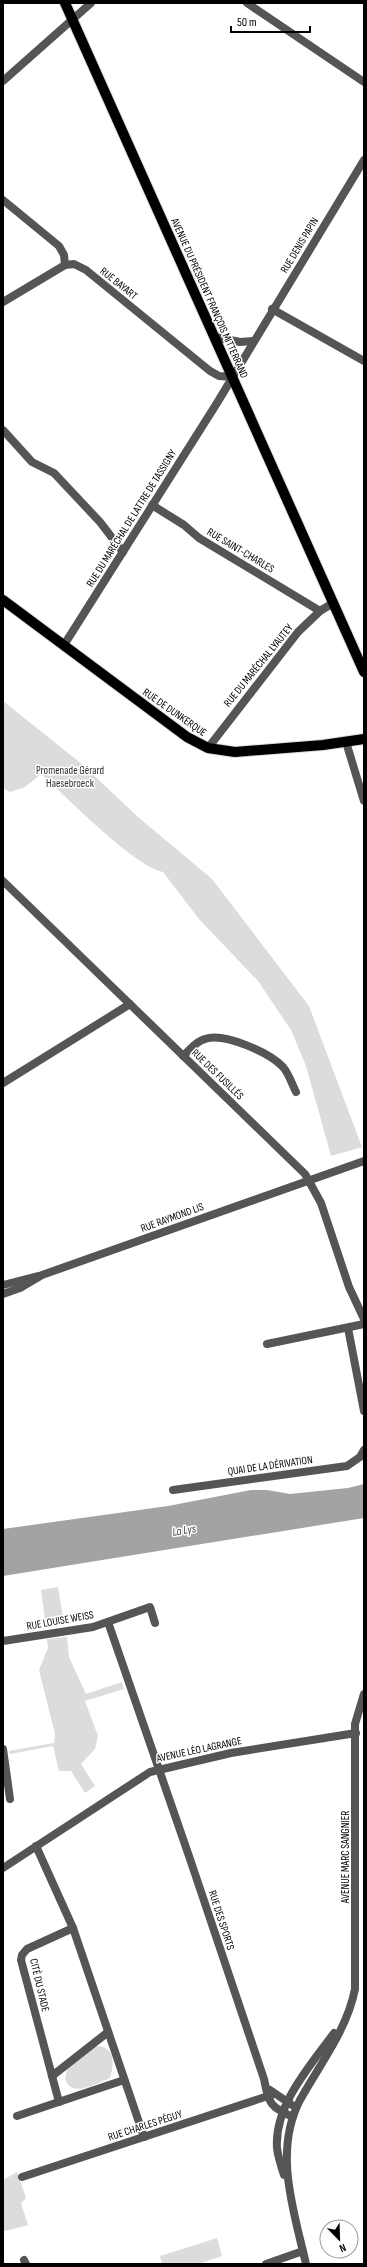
<svg xmlns="http://www.w3.org/2000/svg" width="367" height="2267" font-family="'Sofia Sans Condensed',sans-serif">
<style>
.green{fill:#dcdcdc}
.water{fill:#a3a3a3}
.lines{fill:none;stroke-linecap:round;stroke-linejoin:round}
.primary-casing{stroke:#dbdbdb;stroke-width:12}
.minor{stroke:#555;stroke-width:8}
.primary{stroke:#000;stroke-width:10}
.labels{text-anchor:middle;stroke-width:3;stroke-linejoin:round;paint-order:stroke}
.street-label{font-size:11px;fill:#000;stroke:#fff}
.park-label{font-size:11px;fill:#333;stroke:#fff}
.water-label{font-size:12px;font-style:italic;fill:#444;stroke:#fff}
</style>
<rect width="100%" height="100%" fill="#fff"/>
<g class="green">
<path d="M3,701l80,64 55,52 74,62 97,127 53,141 -31,9 -25,-90 -15,-36 -33,-49 -59,-62 -36,-47c-31,-7 -96,-75 -122,-98l-16,13 -15,5 -7,-4z"/>
<polygon points="58,1587 64,1624 46,1627 41,1590"/>
<polygon points="67,1637 69,1657 86,1694 122,1682 124,1689 85,1701 98,1736 95,1749 81,1764 95,1786 85,1793 71,1771 59,1771 53,1746 10,1754 9,1751 54,1743 55,1734 39,1670 48,1648 47,1639"/>
<path d="M100,2046c16,4 14,19 10,32 -13,5 -38,21 -45,1l2,-10 28,-22z"/>
<polygon points="17,2172 26,2198 21,2203 28,2225 5,2231 3,2229 3,2180"/>
<polygon points="217,2238 222,2256 199,2264 162,2264 160,2256"/>
</g>
<polygon class="water" points="364,1484 364,1518 3,1576 3,1529 168,1506 251,1490 267,1490 290,1494 348,1488"/>
<g class="lines">
<g class="primary-casing">
<g id="primary">
<polyline points="65,3 364,672"/>
<polyline points="3,600 187,737 208,748 235,752 323,745 364,739"/>
</g>
</g>
<g class="minor">
<polyline points="247,3 364,82"/>
<polyline points="3,81 91,3"/>
<polyline points="3,200 59,246 64,255 65,265"/>
<polyline points="3,302 65,265 74,264 86,270 210,371 219,376 232,377"/>
<polyline points="272,309 364,361"/>
<polyline points="215,337 240,342 253,341"/>
<polyline points="3,430 32,462 54,473 100,522 123,552"/>
<polyline points="152,505 184,525 199,538 320,611"/>
<polyline points="64,645 217,403 364,160"/>
<polyline points="346,742 364,801"/>
<polyline points="208,748 298,632 320,611 333,603"/>
<polyline points="3,881 305,1174 321,1203 349,1287 364,1319"/>
<path d="M183,1056c7,-6 13,-15 22,-17 19,-7 65,14 78,28 6,7 9,17 13,25"/>
<polyline points="3,1083 130,1004"/>
<polyline points="3,1285 38,1276"/>
<polyline points="3,1294 20,1288 42,1275 364,1161"/>
<polyline points="348,1328 364,1411"/>
<polyline points="267,1344 364,1324"/>
<polyline points="173,1490 347,1466 360,1457 364,1450"/>
<path d="M108,1622l82,237 74,220c5,25 6,28 29,38"/>
<polyline points="3,1641 93,1627 150,1607 155,1623"/>
<polyline points="3,1749 10,1799"/>
<polyline points="36,1846 73,1928 144,2137"/>
<polyline points="3,1868 150,1772 231,1753 356,1733"/>
<polyline points="52,2076 108,2032"/>
<polyline points="270,2090 292,2105"/>
<polyline points="59,2102 21,1960 22,1955 27,1949 73,1928"/>
<polyline points="17,2116 124,2080"/>
<path d="M284,2175c-3,-9 -6,-18 -7,-27 -3,-43 34,-83 57,-115"/>
<polyline points="22,2177 274,2094"/>
<polyline points="24,2260 26,2264"/>
<polyline points="266,2264 303,2251"/>
<path d="M306,2264c-12,-53 -33,-112 -6,-164 20,-36 47,-70 55,-111v-265l9,-30"/>
</g>
<use href="#primary" class="primary"/>
</g>
<g class="labels">
<g class="street-label">
<text transform="translate(299 245) rotate(-59)" y="4">RUE DENIS PAPIN</text>
<text transform="translate(119 283) rotate(39)" y="4">RUE BAYART</text>
<text transform="translate(210 298) rotate(66)" y="4">AVENUE DU PRÉSIDENT FRANÇOIS MITTERRAND</text>
<text transform="translate(131 518) rotate(-58)" y="4">RUE DU MARÉCHAL DE LATTRE DE TASSIGNY</text>
<text transform="translate(241 550) rotate(31)" y="4">RUE SAINT-CHARLES</text>
<text transform="translate(258 665) rotate(-51)" y="4">RUE DU MARÉCHAL LYAUTEY</text>
<text transform="translate(175 712) rotate(35)" y="4">RUE DE DUNKERQUE</text>
<text transform="translate(218 1074) rotate(44)" y="4">RUE DES FUSILLÉS</text>
<text transform="translate(172 1217) rotate(-20)" y="4">RUE RAYMOND LIS</text>
<text transform="translate(270 1465) rotate(-8)" y="4">QUAI DE LA DÉRIVATION</text>
<text transform="translate(60 1620) rotate(-10)" y="4">RUE LOUISE WEISS</text>
<text transform="translate(199 1749) rotate(-12)" y="4">AVENUE LÉO LAGRANGE</text>
<text transform="translate(345 1857) rotate(-90)" y="4">AVENUE MARC SANGNIER</text>
<text transform="translate(222 1920) rotate(72)" y="4">RUE DES SPORTS</text>
<text transform="translate(40 1985) rotate(77)" y="4">CITÉ DU STADE</text>
<text transform="translate(145 2125) rotate(-18)" y="4">RUE CHARLES PÉGUY</text>
</g>
<g class="park-label">
<text x="70" y="774">Promenade Gérard<tspan x="70" dy="13">Haesebroeck</tspan></text>
</g>
<g class="water-label">
<text transform="translate(184 1530) rotate(-9)" y="4">La Lys</text>
</g>
</g>
<rect width="367" height="2267" fill="none" stroke="#000000" stroke-width="8"/>
<g transform="translate(339 2239) rotate(157)"><circle r="19" fill="#ffffff" stroke="#999999"/>
<path d="M0-3L7 15L0 10L-7 15Z" fill="#000000"/>
<text y="-6" font-size="11" font-weight="bold" text-anchor="middle" fill="#000000">N</text>
</g>
<path d="M231 26v6h79v-6" fill="none" stroke="#000000" stroke-width="2"/>
<text x="237" y="26" font-size="12" fill="#000000" stroke="#ffffff" stroke-width="3" paint-order="stroke">50 m</text>
</svg>
